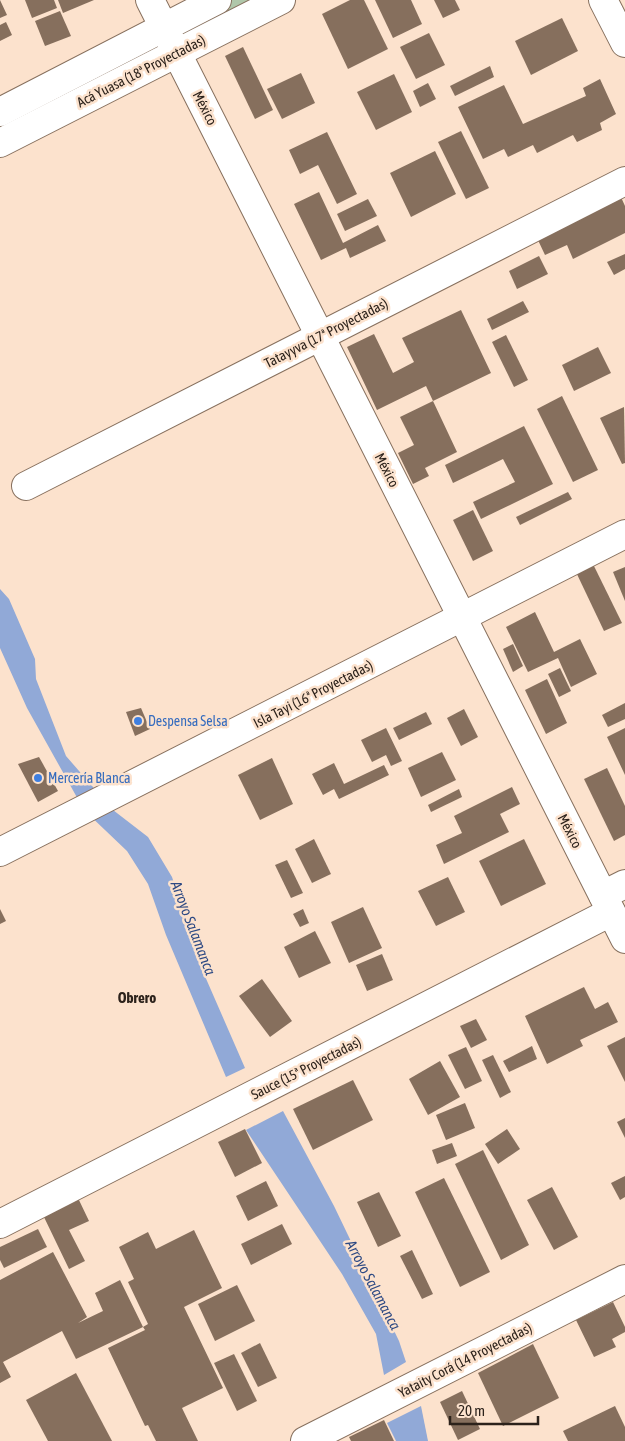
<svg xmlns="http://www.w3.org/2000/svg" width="625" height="1441" font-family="'Asap Condensed',sans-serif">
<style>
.green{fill:#b0c7aa}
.water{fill:#91a9d7}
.building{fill:#866f5d}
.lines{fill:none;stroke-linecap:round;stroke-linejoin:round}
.minor-casing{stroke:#87705e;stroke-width:30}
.minor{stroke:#fff;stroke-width:28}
.shop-dot{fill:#3f7fe0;stroke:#fce2cd;stroke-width:2}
.labels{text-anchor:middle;stroke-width:5;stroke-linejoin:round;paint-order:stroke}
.street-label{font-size:14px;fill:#2c221b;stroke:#fce2cd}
.shop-label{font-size:14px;fill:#366cbe;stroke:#fce2cd;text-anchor:start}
.water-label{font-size:15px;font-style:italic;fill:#2d4983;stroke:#fce2cd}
.neighbourhood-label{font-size:15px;font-weight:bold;fill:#2c221b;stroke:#fce2cd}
</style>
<rect width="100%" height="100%" fill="#fce2cd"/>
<polygon class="green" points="230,0 257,0 197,28 194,26"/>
<g class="water">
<polygon points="0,589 9,599 35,659 36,679 66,756 113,810 148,837 172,877 204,974 245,1068 226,1077 166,935 148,884 127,851 84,810 27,708 0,648"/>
<polygon points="283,1111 334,1206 399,1341 406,1362 384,1375 376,1334 342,1274 246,1130"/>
<polygon points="421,1406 428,1441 396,1441 387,1423"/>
</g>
<g class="building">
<polygon points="0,0 7,15 0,18"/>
<polygon points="25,0 54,0 57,8 32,18"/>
<polygon points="58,0 94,0 63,13"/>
<polygon points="350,0 364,0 388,49 348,69 322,14"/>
<polygon points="375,0 411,0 422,24 393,38"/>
<polygon points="434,0 455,0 460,10 443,18"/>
<polygon points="60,11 71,36 45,46 35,21"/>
<polygon points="562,18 578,51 531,75 515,41"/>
<polygon points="6,22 12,35 0,41 0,25"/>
<polygon points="429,33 445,65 416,79 400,47"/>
<polygon points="243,47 273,110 255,119 225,56"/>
<polygon points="490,66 494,77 455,96 450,86"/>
<polygon points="301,73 315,103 282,119 267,89"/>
<polygon points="394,74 412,112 376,130 357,92"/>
<polygon points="600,79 616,114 600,123 602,130 577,142 573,135 537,153 533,145 508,157 504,149 483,159 458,107 504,85 523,124 586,96 583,88"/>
<polygon points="428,83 436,99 420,107 413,91"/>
<polygon points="461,131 489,188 466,199 438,142"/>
<polygon points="327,132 357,194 337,204 318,165 300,174 289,150"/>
<polygon points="435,151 456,194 411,217 390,173"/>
<polygon points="319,192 343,243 378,225 386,241 350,258 346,248 321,260 294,204"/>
<polygon points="620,195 625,206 625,233 573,259 567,245 545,255 537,238"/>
<polygon points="368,199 377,216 345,231 337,214"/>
<polygon points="625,254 625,269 614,275 607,262"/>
<polygon points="539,256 548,274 517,289 509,271"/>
<polygon points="523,301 529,312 492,330 487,319"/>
<polygon points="461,310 491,373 433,401 426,386 377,410 347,347 374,334 393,373 414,362 402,338"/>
<polygon points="506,335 528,380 514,387 492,342"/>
<polygon points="598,347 611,373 574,391 562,365"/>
<polygon points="562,396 598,470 573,482 537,409"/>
<polygon points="433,401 457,452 425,468 429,476 413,484 398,453 414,445 400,417"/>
<polygon points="624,407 625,463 622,464 600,418"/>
<polygon points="524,426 553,484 481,519 473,502 515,482 503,459 453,483 445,465"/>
<polygon points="568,492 572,499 520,525 516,517"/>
<polygon points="473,510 493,551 473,561 453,520"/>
<polygon points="592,562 622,623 604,631 575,570"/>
<polygon points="625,567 625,601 613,572"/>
<polygon points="535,612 554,652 580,639 597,674 571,687 558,658 528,672 506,627"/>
<polygon points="513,644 523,666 513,672 503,649"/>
<polygon points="560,668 571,691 559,697 548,674"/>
<polygon points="547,679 567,723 546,734 525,690"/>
<polygon points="625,703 625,719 608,727 602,715"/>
<polygon points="141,708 150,729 135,736 126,712"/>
<polygon points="464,709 478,737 461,746 447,718"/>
<polygon points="426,712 432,724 399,740 393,728"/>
<polygon points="386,728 402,761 391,766 386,755 372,762 361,740"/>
<polygon points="625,728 625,775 607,737"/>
<polygon points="442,752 456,780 421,797 408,768"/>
<polygon points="39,757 58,791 38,802 18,764"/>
<polygon points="272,758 293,804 260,820 238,775"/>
<polygon points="334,763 344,784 384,765 389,775 339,799 334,789 323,795 312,774"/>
<polygon points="607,768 625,806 625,835 614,841 584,779"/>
<polygon points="512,787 520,804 500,814 509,832 444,864 436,845 462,833 454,816"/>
<polygon points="459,789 462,797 431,812 428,805"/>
<polygon points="314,839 331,874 312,883 295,849"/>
<polygon points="524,839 546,884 501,906 479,861"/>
<polygon points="287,860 303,893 291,898 275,865"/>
<polygon points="448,877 465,912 436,926 418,891"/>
<polygon points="363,907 382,948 349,963 331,922"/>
<polygon points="0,909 6,921 0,924"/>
<polygon points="303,909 309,923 300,927 293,914"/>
<polygon points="315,931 331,963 299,978 284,947"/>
<polygon points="382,954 393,980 367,991 356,965"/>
<polygon points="262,979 292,1021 270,1037 239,996"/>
<polygon points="584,987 595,1009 608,1002 618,1022 580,1040 583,1046 547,1064 525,1016"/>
<polygon points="476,1019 487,1040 471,1048 460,1026"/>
<polygon points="625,1037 625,1082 607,1046"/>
<polygon points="532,1046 537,1059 509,1072 503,1061"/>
<polygon points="466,1047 482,1081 465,1089 448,1055"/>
<polygon points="493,1055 511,1092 500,1098 482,1060"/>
<polygon points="440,1061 460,1097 428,1115 409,1079"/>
<polygon points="353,1080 373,1120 313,1150 293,1109"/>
<polygon points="465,1103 475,1128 446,1140 436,1115"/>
<polygon points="625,1118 625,1138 617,1122"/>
<polygon points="245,1129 262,1163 235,1177 218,1142"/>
<polygon points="507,1129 520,1149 498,1164 485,1144"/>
<polygon points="452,1143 457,1156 437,1164 432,1150"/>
<polygon points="483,1150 529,1245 501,1260 455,1164"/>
<polygon points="625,1176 625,1197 620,1200 611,1183"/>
<polygon points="444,1178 490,1272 460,1287 415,1192"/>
<polygon points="266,1181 278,1206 248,1221 236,1196"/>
<polygon points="552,1187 578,1237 554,1250 527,1200"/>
<polygon points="379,1192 401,1236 378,1247 357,1202"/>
<polygon points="78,1198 89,1221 69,1230 85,1261 69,1269 43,1215"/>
<polygon points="282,1224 292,1244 251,1265 241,1244"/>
<polygon points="38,1229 47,1247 4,1268 0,1260 0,1247"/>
<polygon points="194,1230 222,1288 184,1307 223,1388 182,1408 198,1441 156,1441 148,1425 145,1426 108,1348 145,1330 143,1327 148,1324 128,1282 134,1279 119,1247 148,1232 156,1249"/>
<polygon points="412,1250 433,1294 422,1299 400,1256"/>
<polygon points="53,1252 87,1317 78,1323 103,1311 95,1293 120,1280 143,1327 76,1359 62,1331 3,1362 11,1377 0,1383 0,1280"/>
<polygon points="237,1285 255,1321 215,1341 198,1304"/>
<polygon points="613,1302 625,1327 625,1332 612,1339 616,1347 594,1357 576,1320"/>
<polygon points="260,1343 277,1378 258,1387 241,1353"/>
<polygon points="533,1344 559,1398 503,1426 478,1373"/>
<polygon points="234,1354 257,1401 237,1411 214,1363"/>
<polygon points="76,1373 112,1441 48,1441 26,1400"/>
<polygon points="462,1391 480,1429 458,1440 440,1402"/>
<polygon points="615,1406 625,1427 625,1441 568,1441 563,1431"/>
<polygon points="384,1420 394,1441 351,1441 349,1437"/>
</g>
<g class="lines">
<g class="minor-casing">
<g id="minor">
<polyline points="150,0 625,939"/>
<polyline points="603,0 625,43"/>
<polyline points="0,112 217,0"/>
<polyline points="0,143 281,0"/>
<polyline points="26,486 625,181"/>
<polyline points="0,852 625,534"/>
<polyline points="603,895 625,884"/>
<polyline points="0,1224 611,912"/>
<polyline points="305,1441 625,1279"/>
</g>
</g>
<use href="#minor" class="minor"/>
</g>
<g class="shop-dot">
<circle cx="138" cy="721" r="5"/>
<circle cx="38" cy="778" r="5"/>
</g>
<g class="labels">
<g class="street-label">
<text transform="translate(141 71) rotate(-27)" y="5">Acá Yuasa (18ª Proyectadas)</text>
<text transform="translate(205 108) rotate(63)" y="5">México</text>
<text transform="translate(326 333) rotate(-27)" y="5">Tatayyva (17ª Proyectadas)</text>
<text transform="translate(387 470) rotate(63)" y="5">México</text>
<text transform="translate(313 694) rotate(-27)" y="5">Isla Tayi (16ª Proyectadas)</text>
<text transform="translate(570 831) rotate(63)" y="5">México</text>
<text transform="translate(306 1068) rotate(-27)" y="5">Sauce (15ª Proyectadas)</text>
<text transform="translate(465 1360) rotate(-27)" y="5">Yataity Corá (14 Proyectadas)</text>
</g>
<g class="shop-label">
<text x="148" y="726">Despensa Selsa</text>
<text x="48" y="783">Mercería Blanca</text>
</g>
<g class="water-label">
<text transform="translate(193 928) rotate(69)" y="5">Arroyo Salamanca</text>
<text transform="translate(373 1285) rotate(62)" y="5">Arroyo Salamanca</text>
</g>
<g class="neighbourhood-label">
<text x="137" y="1003">Obrero</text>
</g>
</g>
<path d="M450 1416v8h88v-8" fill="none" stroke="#2c221b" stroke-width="2.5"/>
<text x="458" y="1416" font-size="15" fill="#2c221b" stroke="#fce2cd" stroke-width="4" paint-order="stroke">20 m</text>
</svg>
